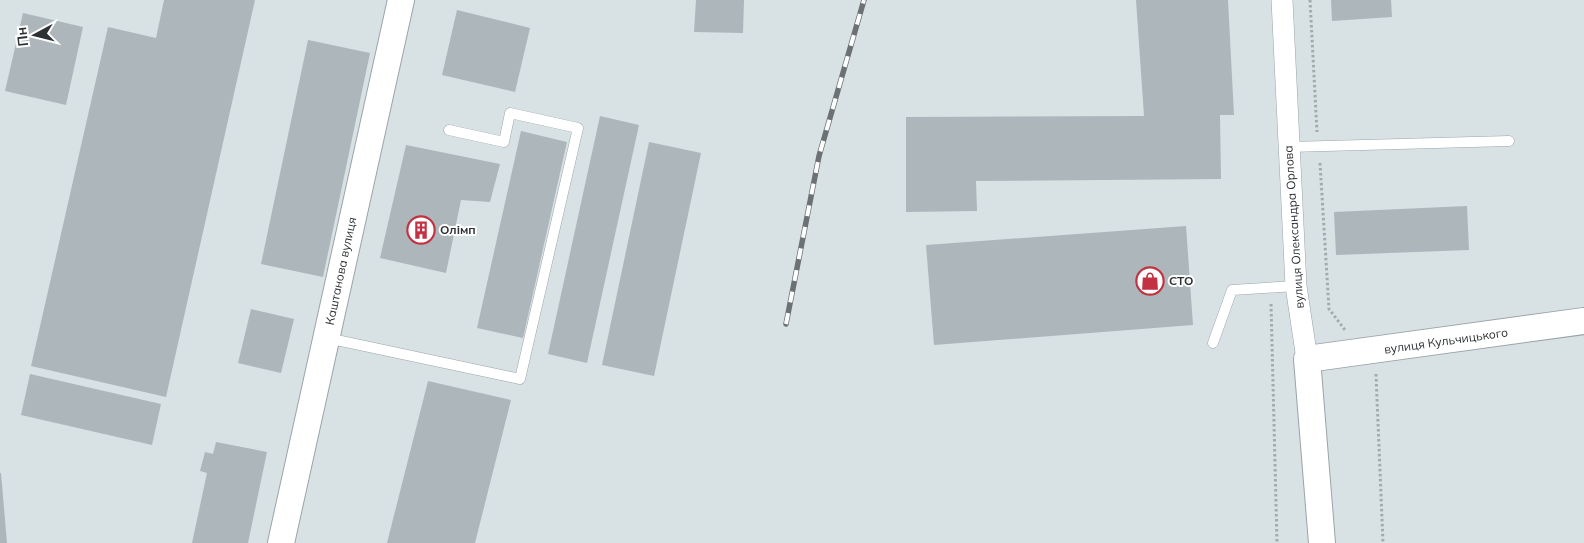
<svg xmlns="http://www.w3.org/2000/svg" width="1584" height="543" font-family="Mulish,sans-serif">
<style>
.building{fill:#adb6ba}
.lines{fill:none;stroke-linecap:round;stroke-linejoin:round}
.service-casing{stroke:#9ba4a7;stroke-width:11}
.minor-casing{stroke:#9ba4a7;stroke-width:22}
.tertiary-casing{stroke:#9ba4a7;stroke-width:28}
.path{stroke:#a2aaad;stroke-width:3;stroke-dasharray:2.5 2.5;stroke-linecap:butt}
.service{stroke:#fff;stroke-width:10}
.minor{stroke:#fff;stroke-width:21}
.tertiary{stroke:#fff;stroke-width:26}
.rail-casing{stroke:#6c7274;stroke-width:5.5}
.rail{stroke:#fff;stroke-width:4;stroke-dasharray:11;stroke-linecap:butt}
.labels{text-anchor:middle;stroke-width:4;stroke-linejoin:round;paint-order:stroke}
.street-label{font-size:12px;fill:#2d3133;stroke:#fff}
.poi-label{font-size:12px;font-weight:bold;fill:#2d3133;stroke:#fff;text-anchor:start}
</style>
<rect width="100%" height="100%" fill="#d8e2e5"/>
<g class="building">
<polygon points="164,0 255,0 166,397 31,366 108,27 156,38"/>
<polygon points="696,0 744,0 743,33 694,32"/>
<polygon points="1136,0 1228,0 1234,115 1220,115 1221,179 976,181 977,211 906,212 906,117 1144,116"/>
<polygon points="1331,0 1391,0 1392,17 1332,21"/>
<polygon points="457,10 530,28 515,92 442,75"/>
<polygon points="23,13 83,27 66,105 5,91"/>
<polygon points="308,40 370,53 323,277 261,264"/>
<polygon points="600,116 639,125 587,363 548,354"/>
<polygon points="521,131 567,142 523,338 477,328"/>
<polygon points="649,142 701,153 654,376 602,365"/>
<polygon points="406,145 500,164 490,202 461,200 446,273 380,258"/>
<polygon points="1467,206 1469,250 1336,255 1334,212"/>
<polygon points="1186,226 1193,325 934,345 926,245"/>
<polygon points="251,309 294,319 281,373 238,363"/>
<polygon points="30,374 161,404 152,445 21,415"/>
<polygon points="428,381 511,400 475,543 387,543"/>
<polygon points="216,442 267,452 248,543 192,543 207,473 200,471 205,452 213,454"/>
<polygon points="0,473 1,473 7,543 0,543"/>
</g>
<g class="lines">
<g class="service-casing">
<g id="service">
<polyline points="1289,147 1509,141"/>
<polyline points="327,338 520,379 578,128 510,113 504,142 449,130"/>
<polyline points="1213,343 1232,290 1296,286"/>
</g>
</g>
<g class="minor-casing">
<polyline id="minor" points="1282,0 1296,286 1307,359"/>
</g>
<g class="tertiary-casing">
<g id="tertiary">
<polyline points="281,543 401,0"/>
<polyline points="1322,543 1307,359 1584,321"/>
</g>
</g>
<g class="path">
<polyline points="1310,0 1317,132"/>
<polyline points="1320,163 1329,309 1345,330"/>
<polyline points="1271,304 1277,543"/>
<polyline points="1376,374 1383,543"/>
</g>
<use href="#service" class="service"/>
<use href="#minor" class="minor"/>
<use href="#tertiary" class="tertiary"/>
<g class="rail-casing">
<polyline id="rail" points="786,324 819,156 864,0"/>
</g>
<use href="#rail" class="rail"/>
</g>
<defs>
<g id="building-ring" transform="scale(1.4375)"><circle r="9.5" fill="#fff" stroke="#c23243" stroke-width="1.5"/><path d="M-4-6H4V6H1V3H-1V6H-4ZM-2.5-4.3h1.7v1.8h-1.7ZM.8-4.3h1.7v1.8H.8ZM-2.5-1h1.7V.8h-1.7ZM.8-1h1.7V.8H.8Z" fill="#c23243"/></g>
<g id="shop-ring" transform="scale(1.4375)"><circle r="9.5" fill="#fff" stroke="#c23243" stroke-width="1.5"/><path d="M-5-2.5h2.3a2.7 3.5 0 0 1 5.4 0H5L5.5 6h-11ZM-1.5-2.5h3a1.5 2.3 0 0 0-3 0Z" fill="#c23243"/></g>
</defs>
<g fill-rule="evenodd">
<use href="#building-ring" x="421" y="230"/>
<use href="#shop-ring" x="1150" y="281"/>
</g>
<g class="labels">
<g class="street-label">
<text transform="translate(1294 227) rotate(-94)" y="4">вулиця Олександра Орлова</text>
<text transform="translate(341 271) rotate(-78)" y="4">Каштанова вулиця</text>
<text transform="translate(1446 341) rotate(-8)" y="4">вулиця Кульчицького</text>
</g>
<g class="poi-label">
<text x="440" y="234">Олімп</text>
<text x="1169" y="285">СТО</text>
</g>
</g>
<g transform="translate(35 35) rotate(263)" stroke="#ffffff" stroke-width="4" paint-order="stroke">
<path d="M0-4L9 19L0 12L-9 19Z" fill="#2d3133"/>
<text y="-8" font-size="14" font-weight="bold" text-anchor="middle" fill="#2d3133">Пн</text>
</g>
</svg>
